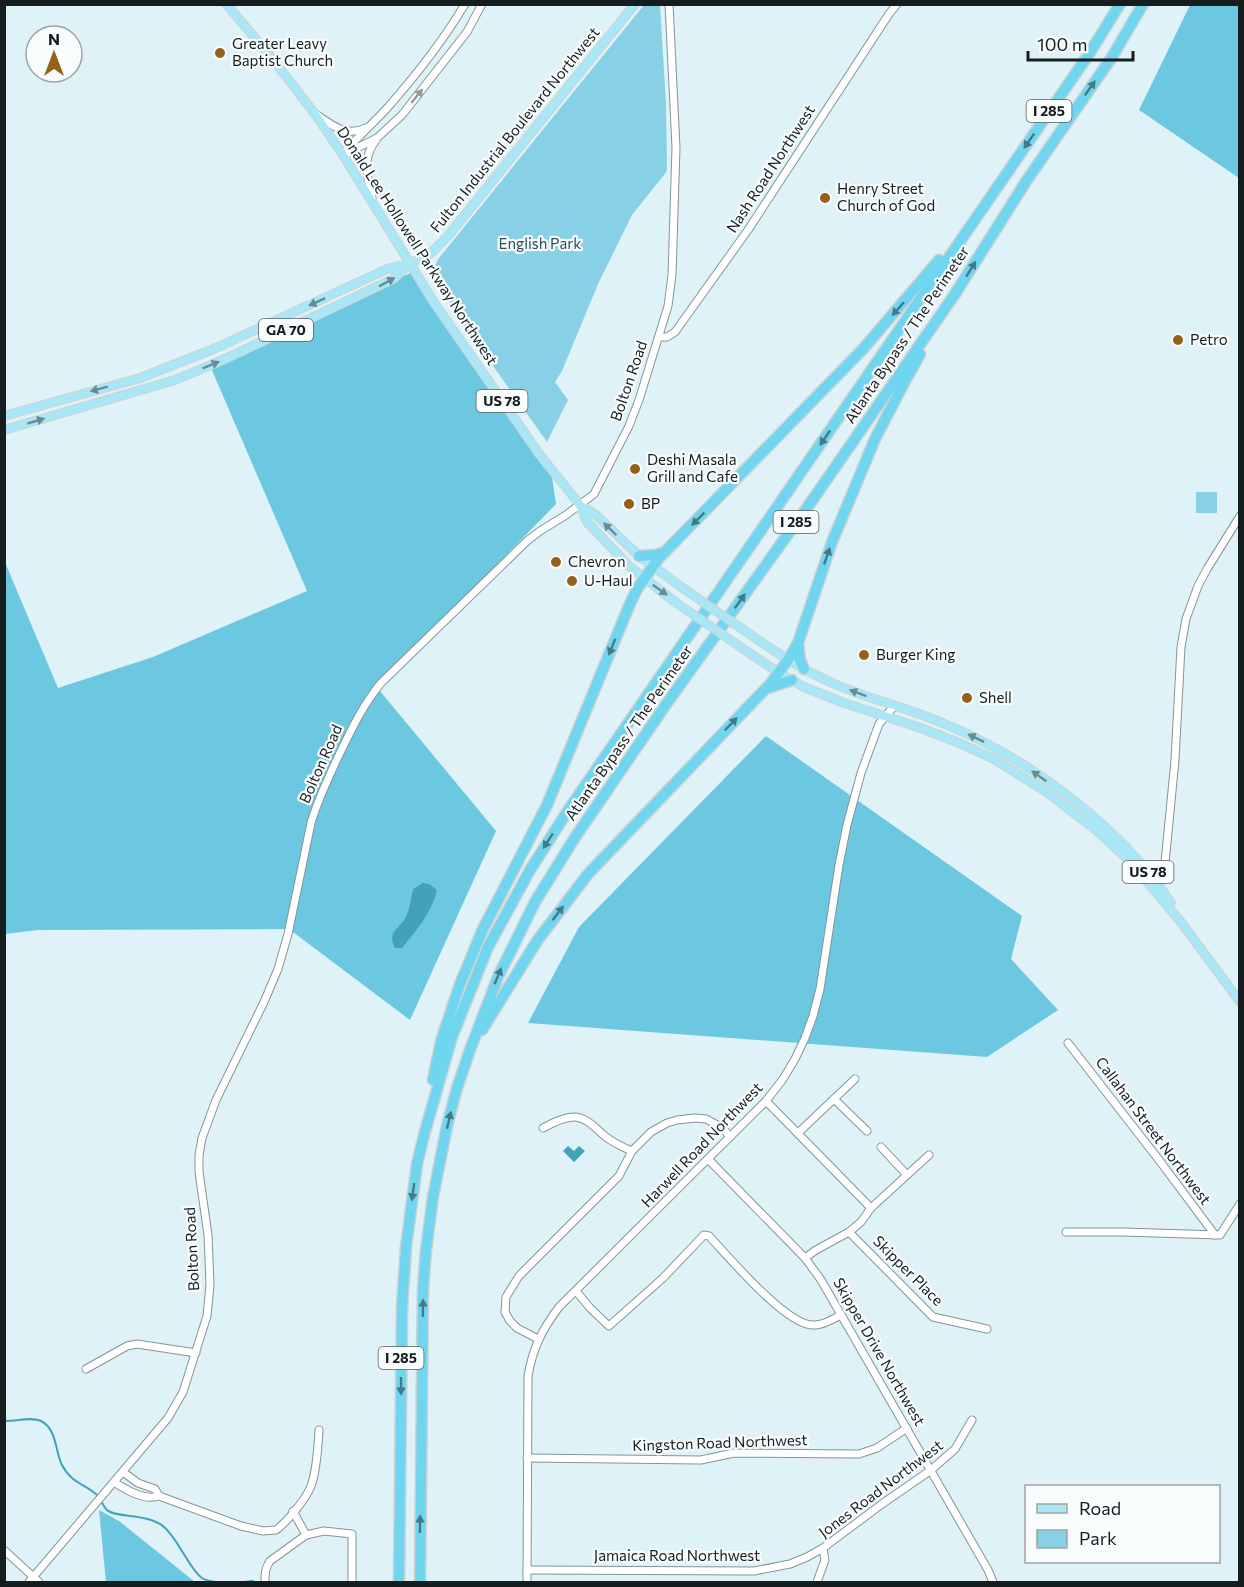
<svg xmlns="http://www.w3.org/2000/svg" width="1244" height="1587" font-family="Commissioner,sans-serif">
<style>
.green{fill:#87d0e5}
.forest{fill:#6bc8e0}
.water{fill:#42a2ba}
.lines{fill:none;stroke-linecap:round;stroke-linejoin:round}
.stream{stroke:#42a2ba;stroke-width:2}
.minor-casing{stroke:#83959a;stroke-width:9}
.major-casing{stroke:#d0d2d2;stroke-width:10}
.highway-casing{stroke:#d0d2d2;stroke-width:13}
.minor{stroke:#fff;stroke-width:7}
.major{stroke:#a9e6f6;stroke-width:8}
.highway{stroke:#70d6f0;stroke-width:10}
.major-bridge-casing{stroke:#d0d2d2;stroke-width:10;stroke-linecap:butt}
.major-bridge{stroke:#a9e6f6;stroke-width:8}
.oneway{fill:#437a88}
.oneway2{fill:#96999a}
.oneway3{fill:#678c95}
.poi-dot{fill:#97601a;stroke:#f8fcfd;stroke-width:2}
.labels{text-anchor:middle;stroke-width:4.5;stroke-linejoin:round;paint-order:stroke}
.shield{fill:#f8fcfd;stroke:#5a6062;stroke-width:1.5}
.shield-label{font-size:14px;font-weight:bold;fill:#161d1f}
.poi-label{font-size:15px;fill:#161d1f;stroke:#f8fcfd;text-anchor:start}
.street-label{font-size:15px;fill:#161d1f;stroke:#f8fcfd}
.park-label{font-size:15px;fill:#27505b;stroke:#f8fcfd}
</style>
<rect width="100%" height="100%" fill="#dff2f8"/>
<g class="green">
<polygon points="644,5 660,5 666,104 667,171 632,215 598,284 562,371 555,382 568,400 547,442 464,325 431,272 439,258"/>
<rect x="1196" y="492" width="21" height="21"/>
</g>
<g class="forest">
<polygon points="1190,5 1239,5 1239,178 1139,110"/>
<polygon points="415,271 550,464 556,504 449,614 375,685 496,831 410,1020 289,929 38,930 5,934 4,560 58,688 153,657 307,591 208,361"/>
<polygon points="766,736 1022,916 1011,959 1058,1010 987,1057 528,1023 579,927"/>
<polygon points="99,1510 119,1521 195,1582 106,1582"/>
</g>
<g class="water">
<path d="M423,883l6,1 8,6c-5,22 -21,41 -35,58h-7c-8,-17 4,-18 10,-30 5,-8 6,-20 8,-29z"/>
<polygon points="568,1146 574,1151 579,1146 585,1151 574,1162 563,1151"/>
</g>
<g class="lines">
<g class="stream">
<path d="M4,1421c12,1 26,-5 37,0 16,8 14,30 21,44 10,19 22,18 35,30 4,5 6,11 10,15 8,8 42,3 57,17 15,13 25,42 38,51 4,3 9,3 13,4"/>
<polyline points="244,1582 252,1581 255,1582"/>
</g>
<g class="minor-casing">
<g id="minor">
<path d="M317,115c16,11 29,22 49,13"/>
<path d="M344,153c14,-17 31,-31 45,-47 28,-32 54,-65 76,-102"/>
<polyline points="343,155 377,138 402,115 467,32 482,4"/>
<path d="M372,198c-4,-21 -11,-39 4,-58"/>
<polyline points="659,337 667,337 675,332 748,230 889,14 897,4"/>
<polyline points="1149,882 1162,872 1165,863 1175,760 1181,647 1186,619 1198,586 1207,569 1240,516"/>
<polyline points="1068,1043 1159,1160 1215,1235"/>
<polyline points="834,1099 867,1131"/>
<polyline points="766,1101 871,1208"/>
<path d="M543,1128c9,-5 21,-11 31,-11 13,0 23,13 32,20 8,6 16,10 26,14"/>
<polyline points="798,1133 855,1079"/>
<polyline points="881,1147 907,1175"/>
<polyline points="708,1159 805,1258 821,1280 988,1570 993,1582"/>
<polyline points="849,1232 933,1317 987,1329"/>
<polyline points="1066,1232 1123,1232 1220,1235 1240,1204"/>
<polyline points="805,1258 816,1250 849,1232 861,1222 871,1208 929,1155"/>
<path d="M576,1291l14,17 19,18 54,-48 41,-43 5,1c19,20 79,92 106,89 9,0 18,-6 26,-10"/>
<polyline points="538,1339 517,1328 510,1321 505,1312 506,1297 519,1276 619,1176 632,1151 651,1132 667,1123 677,1120 695,1118 706,1119 723,1128 730,1137"/>
<polyline points="86,1369 127,1346 137,1344 196,1353"/>
<polyline points="527,1458 701,1460 734,1453 859,1454 877,1448 907,1428"/>
<polyline points="123,1472 138,1483 155,1489 159,1496"/>
<path d="M114,1482c12,8 30,19 45,14l82,30 22,5 13,-1c11,-8 30,-31 35,-44 6,-16 7,-39 8,-56"/>
<polyline points="293,1511 306,1535"/>
<polyline points="4,1550 39,1582"/>
<polyline points="527,1570 754,1571 790,1564 807,1557 823,1548 882,1504 931,1470 955,1449 972,1420"/>
<path d="M29,1582l139,-164 15,-26 24,-76 3,-31 -2,-50 -9,-63v-17l3,-17 14,-38 48,-98 14,-33 10,-35 23,-111c7,-24 18,-47 29,-70 12,-25 23,-48 41,-70l146,-142 13,-10 26,-16 28,-21 35,-68 10,-26 29,-94 4,-31 4,-127 -7,-144"/>
<path d="M265,1582c0,-8 0,-14 5,-21l36,-26 18,-4 28,3v48"/>
<path d="M527,1582l1,-206c5,-29 14,-46 31,-69l207,-206 17,-22 12,-20 10,-21 8,-22 7,-27 19,-124 8,-40 14,-52 18,-49 15,-18"/>
<polyline points="817,1582 825,1560 823,1548"/>
</g>
</g>
<g class="major-casing">
<g id="major">
<polyline points="226,4 271,57 315,114 343,155 435,304 540,455 580,505 587,522 629,566 675,602"/>
<polyline points="4,416 140,378 168,367 216,348 387,269 409,264 431,253 448,236 635,4"/>
<polyline points="4,430 175,380 223,360 393,279 409,264"/>
<polyline points="580,506 595,514 639,556 684,589"/>
<path d="M751,635c27,19 55,37 86,50 36,15 73,24 108,39 84,35 175,102 226,179"/>
<polyline points="742,648 779,673 804,687 844,703 918,727 957,742 994,759 1045,791 1095,829 1130,861 1184,926 1240,1002"/>
</g>
</g>
<g class="highway-casing">
<g id="highway">
<polyline points="639,556 656,555 665,552"/>
<polyline points="798,643 800,660 804,669"/>
<polyline points="768,688 792,680"/>
<polyline points="482,1030 537,941 588,874 771,683 788,660 798,643 832,542 875,439 905,381 920,354"/>
<polyline points="433,1080 441,1041 460,984 471,958 482,931 547,805 629,606 637,589 659,558 863,349 939,260"/>
<polyline points="399,1582 402,1307 406,1247 417,1164 424,1135 452,1037 488,947 530,870 567,812 1089,54 1120,4"/>
<polyline points="420,1582 423,1290 426,1250 433,1197 447,1126 457,1088 470,1050 498,977 535,902 574,839 667,703 816,495 955,294 1027,180 1112,57 1143,4"/>
</g>
</g>
<use href="#minor" class="minor"/>
<use href="#major" class="major"/>
<use href="#highway" class="highway"/>
<g class="major-bridge-casing">
<g id="major-bridge">
<polyline points="684,589 751,635"/>
<polyline points="675,602 742,648"/>
</g>
</g>
<use href="#major-bridge" class="major-bridge"/>
</g>
<defs><path id="oneway-solid" d="M-6-.8H1V-3.2L6.5 0L1 3.2V.8H-6Z" transform="scale(1.5)"/></defs>
<g class="oneway">
<use href="#oneway-solid" transform="translate(1090 88) rotate(-55)"/>
<use href="#oneway-solid" transform="translate(1029 141) rotate(125)"/>
<use href="#oneway-solid" transform="translate(971 269) rotate(-58)"/>
<use href="#oneway-solid" transform="translate(898 309) rotate(131)"/>
<use href="#oneway-solid" transform="translate(825 438) rotate(124)"/>
<use href="#oneway-solid" transform="translate(698 519) rotate(135)"/>
<use href="#oneway-solid" transform="translate(827 556) rotate(-71)"/>
<use href="#oneway-solid" transform="translate(740 601) rotate(-54)"/>
<use href="#oneway-solid" transform="translate(612 647) rotate(112)"/>
<use href="#oneway-solid" transform="translate(731 724) rotate(-46)"/>
<use href="#oneway-solid" transform="translate(548 841) rotate(123)"/>
<use href="#oneway-solid" transform="translate(558 913) rotate(-53)"/>
<use href="#oneway-solid" transform="translate(498 976) rotate(-67)"/>
<use href="#oneway-solid" transform="translate(449 1120) rotate(-77)"/>
<use href="#oneway-solid" transform="translate(413 1192) rotate(98)"/>
<use href="#oneway-solid" transform="translate(423 1308) rotate(-89)"/>
<use href="#oneway-solid" transform="translate(401 1386) rotate(90)"/>
<use href="#oneway-solid" transform="translate(420 1524) rotate(-89)"/>
</g>
<use class="oneway2" href="#oneway-solid" transform="translate(417 96) rotate(-51)"/>
<g class="oneway3">
<use href="#oneway-solid" transform="translate(387 282) rotate(-29)"/>
<use href="#oneway-solid" transform="translate(317 302) rotate(155)"/>
<use href="#oneway-solid" transform="translate(211 365) rotate(-22)"/>
<use href="#oneway-solid" transform="translate(99 389) rotate(165)"/>
<use href="#oneway-solid" transform="translate(36 421) rotate(-16)"/>
<use href="#oneway-solid" transform="translate(610 529) rotate(-136)"/>
<use href="#oneway-solid" transform="translate(660 590) rotate(35)"/>
<use href="#oneway-solid" transform="translate(858 693) rotate(-159)"/>
<use href="#oneway-solid" transform="translate(976 738) rotate(-154)"/>
<use href="#oneway-solid" transform="translate(1039 776) rotate(-145)"/>
</g>
<g class="poi-dot">
<circle cx="220" cy="53" r="6"/>
<circle cx="825" cy="198" r="6"/>
<circle cx="1178" cy="340" r="6"/>
<circle cx="635" cy="469" r="6"/>
<circle cx="629" cy="504" r="6"/>
<circle cx="556" cy="562" r="6"/>
<circle cx="572" cy="581" r="6"/>
<circle cx="864" cy="655" r="6"/>
<circle cx="967" cy="698" r="6"/>
</g>
<g class="labels">
<g class="shield">
<rect x="1026.5" y="100" width="45" height="22" rx="4.5"/>
<rect x="259" y="319" width="54" height="22" rx="4.5"/>
<rect x="476.5" y="390" width="51" height="22" rx="4.5"/>
<rect x="773.5" y="511" width="45" height="22" rx="4.5"/>
<rect x="1122.5" y="861" width="51" height="22" rx="4.5"/>
<rect x="378.5" y="1347" width="45" height="22" rx="4.5"/>
</g>
<g class="shield-label">
<text x="1049" y="116">I 285</text>
<text x="286" y="335">GA 70</text>
<text x="502" y="406">US 78</text>
<text x="796" y="527">I 285</text>
<text x="1148" y="877">US 78</text>
<text x="401" y="1363">I 285</text>
</g>
<g class="poi-label">
<text x="232" y="49">Greater Leavy<tspan x="232" dy="17">Baptist Church</tspan></text>
<text x="837" y="194">Henry Street<tspan x="837" dy="17">Church of God</tspan></text>
<text x="1190" y="345">Petro</text>
<text x="647" y="465">Deshi Masala<tspan x="647" dy="17">Grill and Cafe</tspan></text>
<text x="641" y="509">BP</text>
<text x="568" y="567">Chevron</text>
<text x="584" y="586">U-Haul</text>
<text x="876" y="660">Burger King</text>
<text x="979" y="703">Shell</text>
</g>
<g class="street-label">
<text transform="translate(515 130) rotate(-51)" y="5">Fulton Industrial Boulevard Northwest</text>
<text transform="translate(771 169) rotate(-57)" y="5">Nash Road Northwest</text>
<text transform="translate(417 246) rotate(57)" y="5">Donald Lee Hollowell Parkway Northwest</text>
<text transform="translate(907 335) rotate(-56)" y="5">Atlanta Bypass / The Perimeter</text>
<text transform="translate(629 381) rotate(-71)" y="5">Bolton Road</text>
<text transform="translate(629 733) rotate(-55)" y="5">Atlanta Bypass / The Perimeter</text>
<text transform="translate(321 764) rotate(-66)" y="5">Bolton Road</text>
<text transform="translate(1153 1131) rotate(53)" y="5">Callahan Street Northwest</text>
<text transform="translate(702 1145) rotate(-46)" y="5">Harwell Road Northwest</text>
<text transform="translate(192 1249) rotate(-93)" y="5">Bolton Road</text>
<text transform="translate(908 1271) rotate(45)" y="5">Skipper Place</text>
<text transform="translate(879 1352) rotate(60)" y="5">Skipper Drive Northwest</text>
<text transform="translate(720 1443) rotate(-2)" y="5">Kingston Road Northwest</text>
<text transform="translate(881 1489) rotate(-37)" y="5">Jones Road Northwest</text>
<text x="677" y="1561">Jamaica Road Northwest</text>
</g>
<g class="park-label">
<text x="540" y="249">English Park</text>
</g>
</g>
<rect width="1244" height="1587" fill="none" stroke="#161d1f" stroke-width="12"/>
<rect x="1025" y="1485" width="195" height="78" fill="#f8fcfd" stroke="#9ea3a4" stroke-width="1.5"/>
<rect x="1037" y="1504" width="30" height="9" fill="#a9e6f6" stroke="#9ea3a4" stroke-width="1.5"/>
<text x="1079" y="1515" font-size="18" fill="#161d1f">Road</text>
<rect x="1037" y="1530" width="30" height="18" fill="#87d0e5" stroke="#9ea3a4" stroke-width="1.5"/>
<text x="1079" y="1545" font-size="18" fill="#161d1f">Park</text>
<g transform="translate(54 54)"><circle r="28" fill="#f8fcfd" stroke="#9ea3a4" stroke-width="1.5"/>
<path d="M0-4.5L10 22L0 15L-10 22Z" fill="#97601a"/>
<text y="-9" font-size="16" font-weight="bold" text-anchor="middle" fill="#161d1f">N</text>
</g>
<path d="M1028 51v9h105v-9" fill="none" stroke="#161d1f" stroke-width="3"/>
<text x="1037" y="51" font-size="18" fill="#161d1f" stroke="#f8fcfd" stroke-width="4.5" paint-order="stroke">100 m</text>
</svg>
